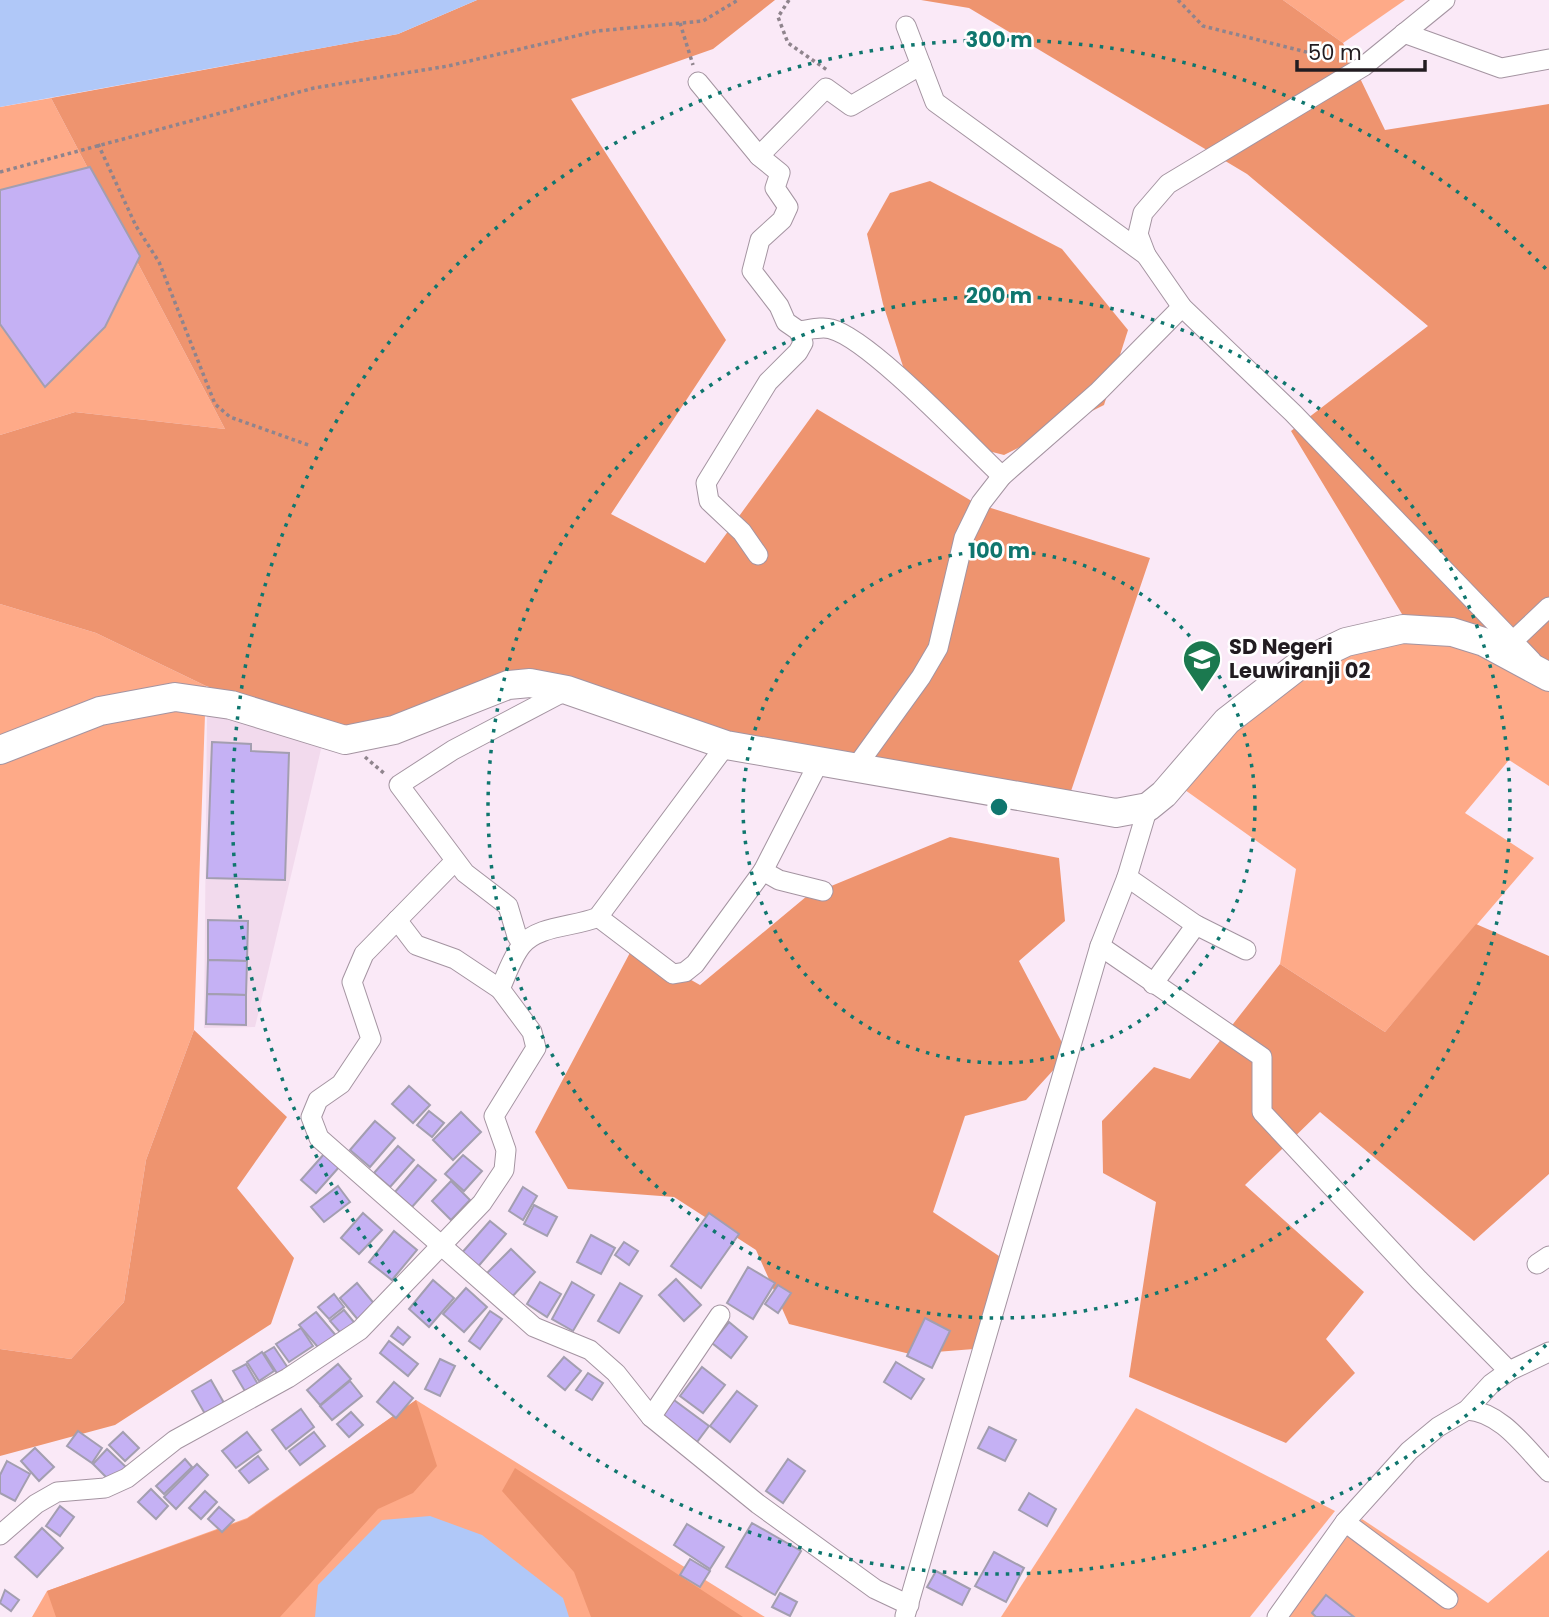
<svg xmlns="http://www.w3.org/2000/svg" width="1549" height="1617" font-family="Poppins,sans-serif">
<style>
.built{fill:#f2daed}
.green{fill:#feaa88}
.forest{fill:#ee946f}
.water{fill:#b0c8f8}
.building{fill:#c5b1f4;stroke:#a39eb0;stroke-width:2}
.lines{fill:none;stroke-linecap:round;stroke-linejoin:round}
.street-casing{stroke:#a494a1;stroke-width:21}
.secondary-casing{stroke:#a494a1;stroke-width:30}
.path{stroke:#8f848d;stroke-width:3.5;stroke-dasharray:3.5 3.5;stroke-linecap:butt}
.street{stroke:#fff;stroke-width:19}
.secondary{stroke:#fff;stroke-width:28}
.ring{fill:none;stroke:#0f766e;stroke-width:3.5;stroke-dasharray:3.5 7}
.labels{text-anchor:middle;stroke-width:5;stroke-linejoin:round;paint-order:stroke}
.poi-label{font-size:21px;font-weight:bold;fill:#221c21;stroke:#fff;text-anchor:start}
.centre{fill:#0f766e;stroke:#fff;stroke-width:3.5}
.ring-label{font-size:21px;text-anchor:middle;font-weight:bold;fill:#0f766e;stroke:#fff;stroke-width:5;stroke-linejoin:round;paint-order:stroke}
</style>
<rect width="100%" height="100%" fill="#fae9f7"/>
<polygon class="built" points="207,712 322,745 255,1027 204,1028"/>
<g class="green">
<polygon points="1283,0 1405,0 1343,43"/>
<polygon points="51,98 225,429 75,412 0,435 0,107"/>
<polygon points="0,604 96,633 206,686 194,1030 146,1160 124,1302 71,1359 0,1349"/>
<polygon points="1405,619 1549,674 1549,786 1509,760 1465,813 1534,858 1385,1032 1280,964 1296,869 1171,780 1280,667"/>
<polygon points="416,1400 765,1617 32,1617 47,1591 247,1518"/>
<polygon points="1136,1408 1335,1511 1250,1617 1001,1617"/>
<polygon points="1362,1519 1488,1603 1549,1550 1549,1617 1280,1617"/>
</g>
<g class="forest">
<polygon points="477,0 775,0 713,49 571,99 726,340 611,514 705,563 817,409 975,503 1150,558 1069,797 757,746 536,680 406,732 338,729 206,686 96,633 0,604 0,435 75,412 225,429 51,98 398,34"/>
<polygon points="921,0 1283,0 1343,43 1385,130 1549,104 1549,674 1405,619 1291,431 1428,326 1247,174 969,8"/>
<polygon points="930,181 1062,249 1128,330 1104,405 1004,455 953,442 908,382 883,304 867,234 890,193"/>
<polygon points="950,837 1059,858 1065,921 1019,961 1068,1054 1026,1100 965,1116 933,1212 999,1256 987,1348 910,1354 789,1324 756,1250 674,1197 568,1189 535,1132 633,947 700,985 807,896"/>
<polygon points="1476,924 1549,956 1549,1174 1474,1241 1320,1112 1245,1185 1364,1292 1326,1339 1355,1373 1286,1443 1129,1377 1156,1202 1103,1173 1102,1121 1154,1067 1190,1079 1280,964 1385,1032"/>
<polygon points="194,1030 287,1117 237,1188 294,1258 271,1324 115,1425 0,1456 0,1349 71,1359 124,1302 146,1160"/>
<polygon points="416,1400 437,1466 413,1493 378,1509 280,1617 56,1617 47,1591 247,1519"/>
<polygon points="515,1468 743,1617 591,1617 574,1572 502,1491"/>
</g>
<g class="water">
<polygon points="0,0 477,0 398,34 0,107"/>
<polygon points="430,1516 482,1535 563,1598 569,1617 315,1617 318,1585 382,1520"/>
</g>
<g class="building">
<polygon points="90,167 140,256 105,327 45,387 0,324 0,190"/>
<polygon points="212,742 251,744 251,751 289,753 285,880 207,878"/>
<polygon points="208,920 248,921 247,961 208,960"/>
<polygon points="208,960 247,961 246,995 207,994"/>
<polygon points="207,994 246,995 246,1025 206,1024"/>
<polygon points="409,1086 430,1105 413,1123 392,1104"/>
<polygon points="429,1111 444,1123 432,1137 417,1125"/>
<polygon points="461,1112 481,1132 453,1160 433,1140"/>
<polygon points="375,1121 395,1138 370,1167 350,1150"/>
<polygon points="398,1146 414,1160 390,1187 374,1173"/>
<polygon points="325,1153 340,1166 316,1193 301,1180"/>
<polygon points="463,1155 482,1171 464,1191 445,1174"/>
<polygon points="418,1165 436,1180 412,1207 395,1192"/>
<polygon points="451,1181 470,1200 451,1220 432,1201"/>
<polygon points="338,1186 350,1202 324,1222 311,1207"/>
<polygon points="523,1187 537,1196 523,1220 509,1211"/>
<polygon points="534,1205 557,1217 547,1236 524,1224"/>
<polygon points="363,1213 382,1230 359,1254 341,1238"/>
<polygon points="709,1213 739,1234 701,1288 671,1266"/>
<polygon points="490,1221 506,1234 476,1269 460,1255"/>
<polygon points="394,1231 417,1250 392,1280 369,1262"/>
<polygon points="591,1235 615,1248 601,1274 577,1262"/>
<polygon points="624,1242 638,1251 629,1265 615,1255"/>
<polygon points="511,1249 535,1272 510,1299 485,1275"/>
<polygon points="748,1267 775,1283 753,1319 727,1303"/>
<polygon points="676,1279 701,1305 684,1321 659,1295"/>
<polygon points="433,1280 454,1298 429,1327 409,1309"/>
<polygon points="540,1282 561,1294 547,1317 527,1304"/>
<polygon points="572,1282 594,1295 573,1331 552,1319"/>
<polygon points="357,1283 377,1307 359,1321 340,1298"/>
<polygon points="620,1283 642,1296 619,1333 598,1321"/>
<polygon points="778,1285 791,1293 778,1313 765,1304"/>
<polygon points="466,1288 487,1307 464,1332 443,1314"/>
<polygon points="334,1294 344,1307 329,1319 318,1307"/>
<polygon points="344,1310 358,1327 345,1338 330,1321"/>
<polygon points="490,1311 502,1319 480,1349 469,1341"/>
<polygon points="316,1312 338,1338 322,1352 299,1325"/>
<polygon points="925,1318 950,1331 932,1368 907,1356"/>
<polygon points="729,1322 747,1337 731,1358 712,1343"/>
<polygon points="398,1327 410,1337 403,1345 391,1336"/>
<polygon points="301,1328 313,1346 289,1362 276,1344"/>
<polygon points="389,1341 418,1364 408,1376 380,1353"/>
<polygon points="274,1347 292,1374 282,1381 264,1353"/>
<polygon points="262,1352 274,1371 259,1381 247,1362"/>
<polygon points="564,1357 581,1371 565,1390 548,1376"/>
<polygon points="440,1359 455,1366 440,1396 425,1389"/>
<polygon points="896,1362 924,1379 911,1399 884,1382"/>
<polygon points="246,1364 259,1386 246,1393 233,1371"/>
<polygon points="338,1364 351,1379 320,1405 307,1390"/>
<polygon points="702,1367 725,1385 703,1413 680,1396"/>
<polygon points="588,1373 603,1383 592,1400 576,1390"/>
<polygon points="211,1380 224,1403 205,1414 192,1391"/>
<polygon points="350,1381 362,1396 332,1420 320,1406"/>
<polygon points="394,1382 413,1398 396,1418 377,1402"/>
<polygon points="737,1391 757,1406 730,1442 710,1426"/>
<polygon points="674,1400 709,1426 697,1442 662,1416"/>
<polygon points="301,1409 314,1427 286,1449 272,1430"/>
<polygon points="351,1412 363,1425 349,1437 337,1424"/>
<polygon points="989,1427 1016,1440 1005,1461 978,1448"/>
<polygon points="78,1431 102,1448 92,1463 67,1446"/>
<polygon points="123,1432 139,1448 125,1461 109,1445"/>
<polygon points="247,1432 261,1450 236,1468 222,1451"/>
<polygon points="314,1432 325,1446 300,1465 289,1451"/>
<polygon points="35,1448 54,1467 39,1481 21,1461"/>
<polygon points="107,1449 127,1468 112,1483 93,1464"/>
<polygon points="258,1456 268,1469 249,1483 239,1471"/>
<polygon points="185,1459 192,1467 164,1494 156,1486"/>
<polygon points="788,1459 805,1471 783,1503 766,1491"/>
<polygon points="7,1461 30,1474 15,1501 0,1493 0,1475"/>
<polygon points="197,1464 208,1475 176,1509 164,1497"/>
<polygon points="151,1489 168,1506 156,1519 138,1502"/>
<polygon points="205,1491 217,1502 201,1519 189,1508"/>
<polygon points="1029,1493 1056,1509 1047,1526 1019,1510"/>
<polygon points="60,1506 74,1517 60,1536 46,1526"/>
<polygon points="219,1507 234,1520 222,1532 208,1519"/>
<polygon points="752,1523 801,1551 775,1595 726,1567"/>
<polygon points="687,1524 724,1547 710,1569 674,1545"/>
<polygon points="42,1528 63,1548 37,1577 15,1557"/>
<polygon points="994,1552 1024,1568 1006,1602 975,1586"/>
<polygon points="690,1559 710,1571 700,1587 680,1575"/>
<polygon points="936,1571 970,1589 962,1605 927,1587"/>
<polygon points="5,1590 19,1600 11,1611 0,1603"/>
<polygon points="780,1593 797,1602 790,1616 772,1607"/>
<polygon points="1326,1595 1354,1617 1316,1617 1312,1613"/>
</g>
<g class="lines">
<g class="street-casing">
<g id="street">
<polyline points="906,26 935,102 1146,255 1182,307 1293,413 1532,661"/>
<polyline points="1404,33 1501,68 1549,59"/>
<polyline points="698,82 759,156 826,88 851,106 921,65"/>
<polyline points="1146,255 1138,234 1143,213 1168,184 1364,66 1445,0"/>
<path d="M799,331c10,-1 23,-5 32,-2 39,10 137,115 171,147"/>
<polyline points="758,555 742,532 709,501 706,483 768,382 798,352 803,343 799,331 786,322 779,306 752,271 760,240 782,220 788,207 775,188 780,173 759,156"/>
<polyline points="1513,641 1549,607"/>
<polyline points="819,762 763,871 779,880 823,891"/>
<polyline points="856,767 921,677 938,648 964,538 981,503 1002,476 1098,392 1182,307"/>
<polyline points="455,861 364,954 352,982 371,1039 341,1084 318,1100 311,1117 319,1138 534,1327 590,1350 616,1373 651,1417 758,1504 875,1589 909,1605"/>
<polyline points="1127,877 1196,925 1246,950"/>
<polyline points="598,917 673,974 685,972 695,964 763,871"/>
<polyline points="397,920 416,945 455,959 500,989"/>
<polyline points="522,944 517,936 508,906 465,873 399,785 453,750 567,690"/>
<polyline points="1100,946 1262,1057 1262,1112 1419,1280 1509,1371"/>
<polyline points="1153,984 1196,925"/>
<polyline points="1537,1264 1549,1256"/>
<path d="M1467,1410c35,2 59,39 82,62"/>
<polyline points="651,1417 720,1315"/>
<polyline points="1345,1522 1448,1599"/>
<path d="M0,1535l36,-31 21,-12 48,-4 22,-10 48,-38 113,-62 72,-48 122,-127 22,-33 2,-20 -12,-34 42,-68 -4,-16 -32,-43c6,-13 12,-32 22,-44 16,-20 54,-18 76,-28l128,-172"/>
<polyline points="905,1616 1100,946 1127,877 1148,807"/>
<polyline points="1277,1617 1345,1522 1409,1451 1438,1427 1467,1410 1491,1384 1509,1371 1549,1352"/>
</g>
</g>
<g class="secondary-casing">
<polyline id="secondary" points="0,750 100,711 175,697 231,705 345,740 394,730 508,685 530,683 567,690 726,745 1116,813 1148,807 1164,794 1227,721 1302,663 1346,642 1403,629 1452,632 1484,642 1549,677"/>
</g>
<g class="path">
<polyline points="789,0 778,17 788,43 827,70"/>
<polyline points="1178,0 1203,26 1338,60"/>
<polyline points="680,23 693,65"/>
<polyline points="98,144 136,226 159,262 215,404 230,417 311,446"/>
<polyline points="0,172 314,88 448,66 597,31 703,21 738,0"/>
<polyline points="365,757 386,775"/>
</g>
<use href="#street" class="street"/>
<use href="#secondary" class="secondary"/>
</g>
<g class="ring">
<circle cx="999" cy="807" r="256"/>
<circle cx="999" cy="807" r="511"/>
<path d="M1546 1345A767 767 0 1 1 1546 269"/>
</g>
<defs>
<g id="school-pin" transform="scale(2.0125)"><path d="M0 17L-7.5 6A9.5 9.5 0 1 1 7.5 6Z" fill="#1b794f" stroke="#fff"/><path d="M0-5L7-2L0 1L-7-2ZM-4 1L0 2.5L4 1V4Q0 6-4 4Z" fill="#fff"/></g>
</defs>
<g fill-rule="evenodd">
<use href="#school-pin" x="1202" y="659"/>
</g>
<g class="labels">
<g class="poi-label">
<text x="1229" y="654">SD Negeri<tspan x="1229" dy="24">Leuwiranji 02</tspan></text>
</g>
</g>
<circle cx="999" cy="807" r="10" class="centre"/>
<g class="ring-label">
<text x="999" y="47">300 m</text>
<text x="999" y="303">200 m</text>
<text x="999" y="558">100 m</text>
</g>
<path d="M1297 60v10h128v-10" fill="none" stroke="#221c21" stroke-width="3.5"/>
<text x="1308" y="60" font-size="21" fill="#221c21" stroke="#ffffff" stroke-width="5" paint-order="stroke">50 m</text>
</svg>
